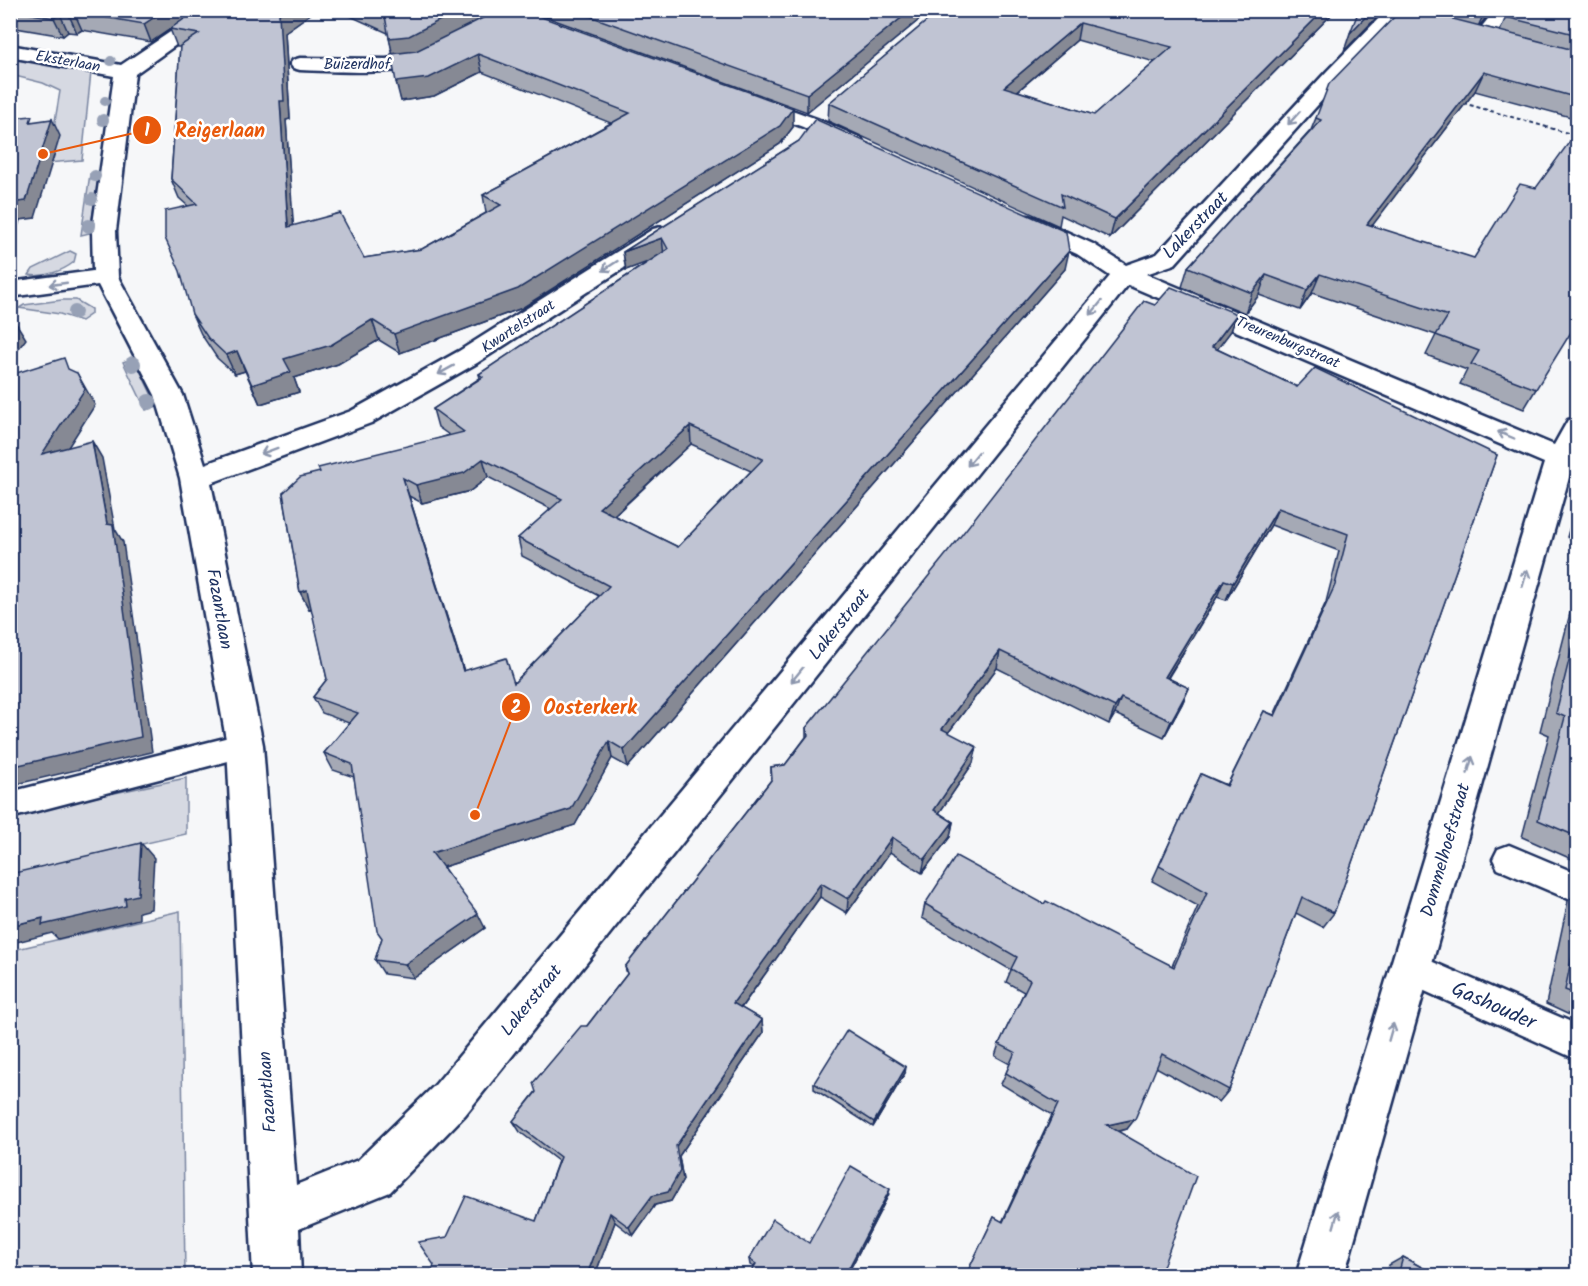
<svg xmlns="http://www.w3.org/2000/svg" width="1588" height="1286" font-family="Kalam,sans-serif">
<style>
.green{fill:#d6d9e2;stroke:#7884a0;stroke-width:1.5}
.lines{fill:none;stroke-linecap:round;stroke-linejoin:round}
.lane-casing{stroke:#1b2f5e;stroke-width:5}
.street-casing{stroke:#1b2f5e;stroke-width:5}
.secondary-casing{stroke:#1b2f5e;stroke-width:5}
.path{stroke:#1b2f5e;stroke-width:2;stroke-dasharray:4 3;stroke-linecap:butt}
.lane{fill:#fff;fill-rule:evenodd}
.street{fill:#fff;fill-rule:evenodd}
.secondary{fill:#fff;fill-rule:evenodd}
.tree{fill:#97a1b6}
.wall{fill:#a5a9b5;stroke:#1b2f5e;stroke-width:1.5;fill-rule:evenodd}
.shaded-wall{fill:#868994;stroke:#1b2f5e;stroke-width:1.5}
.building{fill:#c0c4d3;stroke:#1b2f5e;stroke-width:1.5;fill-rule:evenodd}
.oneway{stroke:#8d97ae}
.labels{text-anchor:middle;stroke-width:5;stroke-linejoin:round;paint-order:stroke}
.far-street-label{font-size:15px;fill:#1b2f5e;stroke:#fff}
.street-label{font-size:18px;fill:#1b2f5e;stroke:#fff}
.near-street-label{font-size:21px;fill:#1b2f5e;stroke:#fff}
.leader{fill:none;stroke:#e8590c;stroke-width:2}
.callout-dot{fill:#e8590c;stroke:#fff;stroke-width:2}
.mark-label{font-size:18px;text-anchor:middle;font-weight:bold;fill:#fff}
.callout-label{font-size:20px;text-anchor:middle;font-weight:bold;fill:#e8590c;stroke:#fff;stroke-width:5;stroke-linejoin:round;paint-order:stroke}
</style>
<rect width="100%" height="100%" fill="#f6f7f9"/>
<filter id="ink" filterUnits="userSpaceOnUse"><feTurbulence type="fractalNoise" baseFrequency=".0167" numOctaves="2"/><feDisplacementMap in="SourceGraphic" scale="12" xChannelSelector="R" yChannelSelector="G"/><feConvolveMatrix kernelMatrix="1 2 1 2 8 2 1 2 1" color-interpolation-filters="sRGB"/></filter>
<g filter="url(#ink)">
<g class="green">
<polygon points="10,56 91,72 82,160 48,163 60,91 43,83 11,75"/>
<polygon points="99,173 90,233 81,235 90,174"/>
<path d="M70,251l6,3 -2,8c-11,9 -31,16 -45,13l4,-6z"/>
<polygon points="62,300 76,300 91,309 91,314 81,321 60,314 19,308 24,305"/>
<polygon points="134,358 157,406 146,410 123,362"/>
<polygon points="186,778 186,834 21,872 13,950 180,911 185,1275 11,1275 10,815"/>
</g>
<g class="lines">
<g class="lane-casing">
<g id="lane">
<polygon points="245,733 255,736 259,745 255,754 10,818 10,792"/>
<polygon points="1509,845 1578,874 1578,903 1498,869 1493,859 1498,849"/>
<polygon points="1410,952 1578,1025 1578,1060 1398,979 1393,968 1398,957"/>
</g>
</g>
<g class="street-casing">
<g id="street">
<polygon points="203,10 225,10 135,74 116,231 118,277 183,395 205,464 351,411 459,351 653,229 661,227 669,229 673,234 669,239 477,363 371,423 211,483 263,745 296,1185 358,1160 435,1085 1110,276 1077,254 1020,228 1016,223 1020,218 1028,216 1036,218 1093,244 1126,265 1157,254 1327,71 1385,12 1399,12 1401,16 1399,20 1341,79 1175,264 1146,274 1554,445 1568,420 1578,418 1578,476 1570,474 1344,1276 1296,1276 1544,463 1128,285 465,1115 390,1192 299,1229 301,1276 253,1276 227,745 180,478 155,395 98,285 10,297 10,282 93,271 92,231 114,76 10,57 10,45 121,65"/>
<path d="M922,10h27l2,4 -2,4c-9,2 -22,0 -27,-8z"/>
<polygon points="1495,10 1514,10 1489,43 1475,43 1472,39"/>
<path d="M435,47l7,2 3,4c-18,26 -115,18 -145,17l-7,-2 -3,-4 3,-4 7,-2 86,1 27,-4z"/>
<polygon points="750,95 817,119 861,138 864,143 861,148 853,149 845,148 803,127 743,105 740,101 743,97"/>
</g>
</g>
<g class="secondary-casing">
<polygon id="secondary" points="1364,10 1396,10 1446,24 1448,28 1446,32 1439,34 1366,14"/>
</g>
<polyline class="path" points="1463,103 1578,136"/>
<use href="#lane" class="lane"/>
<use href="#street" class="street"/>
<use href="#secondary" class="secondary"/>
</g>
<g class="tree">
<circle cx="111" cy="61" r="5"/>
<circle cx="105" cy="101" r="5"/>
<circle cx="103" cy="120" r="6"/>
<circle cx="95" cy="176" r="6"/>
<circle cx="92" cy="199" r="6"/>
<circle cx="89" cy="226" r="7"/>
<circle cx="75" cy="312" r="7"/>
<circle cx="133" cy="364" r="8"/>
<circle cx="149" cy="402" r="8"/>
</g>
<g class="wall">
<polygon points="10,10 316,10 285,32 290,119 286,120 293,226 364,258 422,249 486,213 483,195 504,184 504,182 611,123 482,72 434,96 401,101 393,54 388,33 337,10 491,10 492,14 793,127 780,144 522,308 400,353 379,340 338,364 294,378 299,392 260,404 245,371 235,374 217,358 201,334 192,314 188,206 179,198 171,179 180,47 177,47 170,29 151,42 82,30 77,33 68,32 63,36 10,27"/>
<polygon points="527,10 931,10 807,112"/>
<path d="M940,10h396l-226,228 -49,-23 -2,11 -231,-105 1,-18zM1077,40l78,22 -61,53 -76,-24z"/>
<polygon points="1401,10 1492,10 1479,26 1500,31 1506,17 1578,10 1578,119 1475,91 1372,225 1536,389 1524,409 1460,384 1467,370 1426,355 1436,335 1312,293 1300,310 1259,295 1245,313 1182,287 1188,267 1311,130 1316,118"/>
<path d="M799,141l266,128 -437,498 -16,-9 -37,67 -132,42 42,61 -71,50 -30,-4 -9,-14 7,-22 -28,-161 -21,-7 -9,-17 25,-30 -27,-10 -9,-16 14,-18 -15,-70h-3l-9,-17 -17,-99 166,-58 -11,-8 -5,-18 47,-31 -1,-4 172,-114 -25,10 -3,-18zM691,444l60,27 -73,76 -64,-31zM488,477l63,32 -33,29 4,18 77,40 -85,87 -50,-12 -55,-175 13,7 48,-12z"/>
<polygon points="1155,305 1237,314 1231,331 1217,349 1297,387 1497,455 1334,913 1323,927 1296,913 1229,1090 1219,1102 1156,1067 1127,1129 1118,1131 1160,1275 966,1275 994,1217 1002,1222 1052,1115 1001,1084 1010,1064 995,1056 999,1044 1024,992 1006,982 1011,970 922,918 925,904 1044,904 1172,966 1198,906 1152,881 1201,774 1227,785 1264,711 1274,715 1326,602 1339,551 1271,525 1226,600 1217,597 1168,678 1189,688 1182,704 1164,737 1115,714 1109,724 997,668 948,733 973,763 939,813 953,822 950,837 922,873 890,852 847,913 820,897 741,1008 762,1020 763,1033 679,1156 683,1180 671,1201 655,1205 633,1236 615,1222 595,1275 430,1275 536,1221 558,1161 520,1132 513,1121 627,974 625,967 771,780 771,767 785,765 806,737 806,728"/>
<polygon points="1578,498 1578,542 1567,537"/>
<polygon points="1578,582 1578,872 1574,870 1576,861 1522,837 1549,735 1540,731"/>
<polygon points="1578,892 1578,1019 1546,1004 1568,901"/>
<polygon points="905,1073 873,1127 814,1089 814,1083"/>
<polygon points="888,1196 847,1275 754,1267 750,1265 749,1259 809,1243"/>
<polygon points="1403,1257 1436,1275 1386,1275 1389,1265"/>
</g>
<g class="shaded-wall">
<polygon points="165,10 198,10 151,42 144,24"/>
<polygon points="284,10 316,10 285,32 290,119 286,120 295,247 288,227 280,101 279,14"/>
<polygon points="460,10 491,10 492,14 413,54 393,56 389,38"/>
<polygon points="911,10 931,10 807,112 807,94"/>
<polygon points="1324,10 1336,10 1110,238 1115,219"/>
<polygon points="1372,10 1378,10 1375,19 1344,51 1350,33"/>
<polygon points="1485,10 1492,10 1477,29 1485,11"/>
<polygon points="74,12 82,30 77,33 69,15"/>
<polygon points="60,14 68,32 63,36 54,18"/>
<polygon points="1080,23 1077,40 1001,105 1004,87"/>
<polygon points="478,54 482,72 434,96 401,101 396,82"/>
<polygon points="1484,72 1475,91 1359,243 1367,224"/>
<polygon points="793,108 793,127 780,144 522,308 400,353 394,334"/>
<polygon points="52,119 60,136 35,218 20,220 14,240 10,240 10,203"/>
<polygon points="662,238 664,256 626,270 623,252"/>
<polygon points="1069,251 1065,269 628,767 624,750"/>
<polygon points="1320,274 1312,293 1300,310 1307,290"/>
<polygon points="1266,275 1259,295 1245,313 1252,293"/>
<polygon points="1237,314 1231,331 1206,364 1212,347"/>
<polygon points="372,320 379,340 338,364 294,378 299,392 260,404 252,385 284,359"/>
<polygon points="16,323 26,339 10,360 10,330"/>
<polygon points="237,351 245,371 235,374 226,355"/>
<polygon points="77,373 95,405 53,471 42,454"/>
<polygon points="690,426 691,444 602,526 599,508"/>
<polygon points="92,441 102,458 115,529 123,542 152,752 17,784 10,777 10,767 107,524"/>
<polygon points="483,459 488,477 470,491 422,503 416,485"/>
<polygon points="403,478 409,496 469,688 463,671"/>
<polygon points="1278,508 1271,525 1226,600 1233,583"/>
<polygon points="1224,580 1217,597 1158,693 1165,677"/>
<polygon points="307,590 316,607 309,609 300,592"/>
<polygon points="1000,651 997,668 939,745 942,729"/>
<polygon points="1189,688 1182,704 1164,737 1171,721"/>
<polygon points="1121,698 1115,714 1109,724 1115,707"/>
<polygon points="609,741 612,758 575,825 440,868 432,853"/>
<polygon points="977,747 973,763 931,825 934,810"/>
<polygon points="953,822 950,837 922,873 925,859"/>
<polygon points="892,837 890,852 847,913 848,899"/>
<polygon points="141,843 154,858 151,909 139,912 139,919 58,939 52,933 17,942 10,936 10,926 125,898"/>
<polygon points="821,883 820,897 735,1016 733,1003"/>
<polygon points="478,914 485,928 414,978 405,964"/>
<polygon points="762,1020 763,1033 679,1156 683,1180 671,1201 655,1205 633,1236 629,1227 676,1146"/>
<polygon points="906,1067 905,1073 873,1127 874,1122"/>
<polygon points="1135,1119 1127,1129 1100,1136 1107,1125"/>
<polygon points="890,1189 888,1196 847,1275 845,1275"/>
<polygon points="610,1213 615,1222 595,1275 587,1275"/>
</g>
<g class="building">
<polygon points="10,10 165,10 144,24 74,12 69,15 60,14 54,18"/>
<polygon points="197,10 284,10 279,14 284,101 280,101 288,227 340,213 364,258 422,249 501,205 483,195 506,183 504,182 630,113 478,54 429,78 396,82 391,54 416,51 499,10 522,10 793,108 780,126 518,289 394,334 372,320 331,345 284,359 291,372 252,385 237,351 226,355 208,338 192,314 180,271 165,238 165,211 197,204 171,179 180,46 199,34 170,29"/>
<polygon points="372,10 460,10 409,36 389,38 385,16"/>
<polygon points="573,10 911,10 807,94"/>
<path d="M940,10h384l-209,209 -54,-25 2,13 -234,-104zM1080,23l92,24 -78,68 -90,-28z"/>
<polygon points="1359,10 1372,10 1350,33"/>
<polygon points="1401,10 1418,10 1578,51 1578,98 1484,72 1367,224 1474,258 1520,184 1536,188 1578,130 1578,321 1536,389 1471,364 1479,351 1436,335 1448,316 1320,274 1307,290 1266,275 1252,293 1188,267 1321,120 1316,118 1329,84"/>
<polygon points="1511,10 1578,10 1578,35 1506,17"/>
<polygon points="32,116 30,122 52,119 26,201 10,203 10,118"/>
<path d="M815,119l251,113 3,19 -445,499 -15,-9 -38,68 -139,44 46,61 -73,50 -30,-4 7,-22 -5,-7 -25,-167 -28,-11 34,-40 -45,-16 14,-18 -20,-89 -7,2 -17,-99 17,-16 20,-5 -2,-4 146,-36 -31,-23 50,-32 -4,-3 189,-125 -6,-11 -39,14 176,-111zM690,426l73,33 -85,88 -79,-39zM483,459l79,40 -44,39 91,48 -95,97 -8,-25 -43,13 -60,-193 13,7 48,-12z"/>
<polygon points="1171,287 1237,314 1212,347 1297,387 1315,368 1497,455 1334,913 1302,897 1229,1090 1162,1054 1135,1119 1107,1125 1196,1176 1160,1275 966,1275 994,1217 1003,1222 1058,1104 1006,1073 1015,1052 999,1044 1030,980 1011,969 1017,957 925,904 956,856 1044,904 1046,901 1174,967 1207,892 1159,866 1201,774 1227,786 1264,711 1275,716 1335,585 1348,534 1278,508 1233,583 1224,580 1165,677 1189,688 1171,721 1121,698 1115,707 1000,651 942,729 977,747 934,810 953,822 925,859 892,837 848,899 821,883 733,1003 762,1020 676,1146 680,1171 668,1192 652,1196 629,1227 610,1213 587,1275 576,1275 573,1274 572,1275 430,1275 434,1265 418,1242 447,1237 466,1196 536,1221 560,1157 513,1121 536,1092 533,1083 581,1026 587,1026 628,973 625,967 772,779 771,767 785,765 808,735 806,728 956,542 1144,301 1155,305"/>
<polygon points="10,323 16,323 10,330"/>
<polygon points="64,358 68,369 77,373 85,389 42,454 92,441 107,524 113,525 141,737 10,767 10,375"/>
<polygon points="1578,624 1578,837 1538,820 1565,717 1556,713"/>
<polygon points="141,843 138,895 125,898 126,906 42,925 43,918 10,926 10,874"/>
<polygon points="1578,927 1578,995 1565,990"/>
<polygon points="847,1030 906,1067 874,1122 814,1083"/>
<polygon points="851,1166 890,1189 845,1275 749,1275 756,1264 749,1259 773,1219 809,1243"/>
<polygon points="1403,1257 1436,1275 1398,1275"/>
</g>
<defs><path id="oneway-shaft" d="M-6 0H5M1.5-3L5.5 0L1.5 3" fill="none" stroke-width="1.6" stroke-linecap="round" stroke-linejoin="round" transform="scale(1.5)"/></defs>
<g class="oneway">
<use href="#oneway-shaft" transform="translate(1294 118) rotate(132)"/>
<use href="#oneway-shaft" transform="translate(610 266) rotate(147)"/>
<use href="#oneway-shaft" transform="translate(58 284) rotate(172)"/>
<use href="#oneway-shaft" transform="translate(1096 308) rotate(129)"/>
<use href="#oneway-shaft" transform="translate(446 370) rotate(151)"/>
<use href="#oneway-shaft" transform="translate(1506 435) rotate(-157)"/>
<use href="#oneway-shaft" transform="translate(269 451) rotate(160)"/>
<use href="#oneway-shaft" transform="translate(973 459) rotate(129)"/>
<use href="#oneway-shaft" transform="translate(1525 578) rotate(-74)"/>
<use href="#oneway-shaft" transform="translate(797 675) rotate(129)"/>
<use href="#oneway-shaft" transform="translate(1470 765) rotate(-74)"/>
<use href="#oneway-shaft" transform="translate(1391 1032) rotate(-74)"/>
<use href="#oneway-shaft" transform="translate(1336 1219) rotate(-74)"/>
</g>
</g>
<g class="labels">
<g class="far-street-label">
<text transform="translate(68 61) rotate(10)" y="5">Eksterlaan</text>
<text x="357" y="69">Buizerdhof</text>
<text transform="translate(518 326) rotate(-33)" y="5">Kwartelstraat</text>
<text transform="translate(1288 342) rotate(23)" y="5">Treurenburgstraat</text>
</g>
<g class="street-label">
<text transform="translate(1195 225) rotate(-46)" y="6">Lakerstraat</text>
<text transform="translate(220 609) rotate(80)" y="6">Fazantlaan</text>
<text transform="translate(839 624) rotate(-51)" y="6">Lakerstraat</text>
<text transform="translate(1445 850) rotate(-74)" y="6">Dommelhoefstraat</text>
<text transform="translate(531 1000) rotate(-51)" y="6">Lakerstraat</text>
<text transform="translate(267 1092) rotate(-94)" y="6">Fazantlaan</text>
</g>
<g class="near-street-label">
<text transform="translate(1494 1005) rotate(24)" y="7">Gashouder</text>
</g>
</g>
<path class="leader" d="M43 154L147 130M475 815L516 707"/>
<g class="callout-dot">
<circle cx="43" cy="154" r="6"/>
<circle cx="475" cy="815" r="6"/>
<circle cx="147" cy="130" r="15"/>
<circle cx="516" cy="707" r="15"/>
</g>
<g class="mark-label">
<text x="147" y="136">1</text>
<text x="516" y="713">2</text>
</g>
<g class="callout-label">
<text x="220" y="137">Reigerlaan</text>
<text x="590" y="714">Oosterkerk</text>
</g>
<rect width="1588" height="1286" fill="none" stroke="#fff" stroke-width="36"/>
<rect x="18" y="18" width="1552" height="1250" fill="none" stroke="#1b2f5e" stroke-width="2" filter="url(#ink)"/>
</svg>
